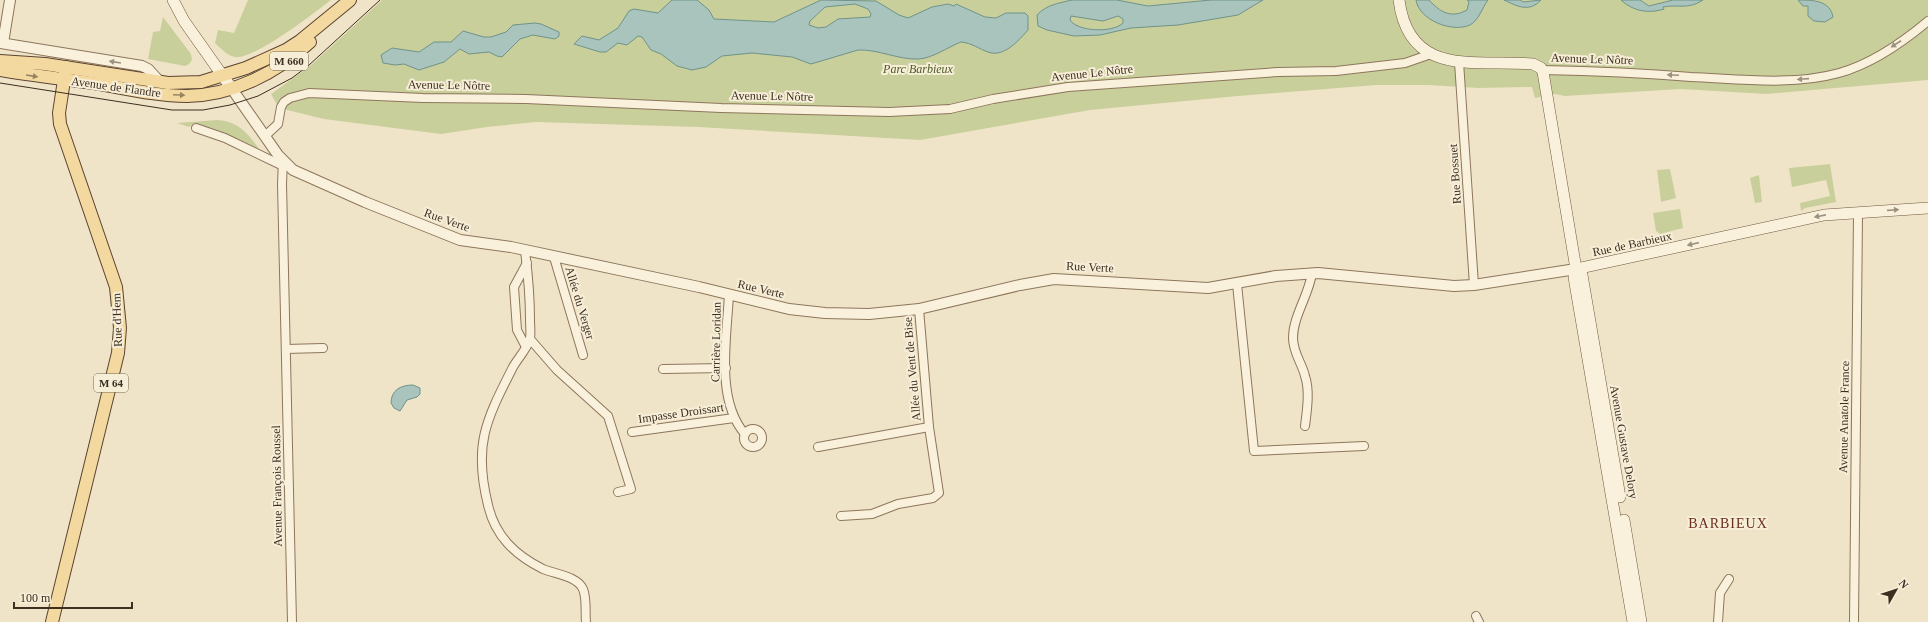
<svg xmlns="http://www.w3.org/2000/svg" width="1928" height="622" font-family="Georgia,serif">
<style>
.green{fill:#c9cf9b}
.water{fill:#a9c4bc;stroke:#6f938a;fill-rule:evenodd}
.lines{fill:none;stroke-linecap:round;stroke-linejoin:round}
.minor-casing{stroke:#8d765c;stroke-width:10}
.tertiary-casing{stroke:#8d765c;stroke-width:12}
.secondary-casing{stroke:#6f573f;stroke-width:12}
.primary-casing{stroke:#5b4430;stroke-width:14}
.minor{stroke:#faf1dc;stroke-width:8}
.tertiary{stroke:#faf1dc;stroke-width:10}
.secondary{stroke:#faf1dc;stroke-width:11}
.primary{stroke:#f3d9a0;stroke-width:12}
.tram{stroke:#3d2e20;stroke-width:1}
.oneway{fill:#9c907e}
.oneway2{fill:#988460}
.labels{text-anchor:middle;stroke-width:4;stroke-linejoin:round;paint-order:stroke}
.shield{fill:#f7eed8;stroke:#756857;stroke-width:1}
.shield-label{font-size:11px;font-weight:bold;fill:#3d2e20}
.street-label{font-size:12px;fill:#3d2e20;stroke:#f7eed8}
.park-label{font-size:12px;font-style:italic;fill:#4d5a26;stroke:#f7eed8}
.quarter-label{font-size:14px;letter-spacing:1px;fill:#6b2e1e;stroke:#f7eed8}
</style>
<rect width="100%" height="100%" fill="#f0e4c8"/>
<g class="green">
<path d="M248,0h83c-17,13 -77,60 -96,57 -7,-1 -15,-9 -20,-14l3,-13 16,3z"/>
<polygon points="382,0 1928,0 1928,80 1766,94 1681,89 1565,96 1555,94 1535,98 1532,87 1478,88 1428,85 1376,85 1238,96 1090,110 920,140 698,127 536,122 487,127 441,134 324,119 279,108 271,94 310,66"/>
<polygon points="163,17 191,54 192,60 189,64 185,66 148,59 153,32 160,31"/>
<path d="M217,120c23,1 33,16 45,33l-41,-20 -28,-9 -4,3 -12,-4z"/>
<polygon points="1830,164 1836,202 1805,208 1801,211 1800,203 1830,196 1826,180 1792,187 1789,168"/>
<polygon points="1670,169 1676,198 1661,202 1657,170"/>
<polygon points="1759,175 1762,202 1755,203 1750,178"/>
<polygon points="1680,209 1683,228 1660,234 1656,231 1653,213"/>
</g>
<g class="water">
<path d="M672,0h25l12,10 5,9 60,3 47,-22 55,1 23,14 9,3 24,-11 16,-3 6,2 2,-2 29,13 11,1 10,-5h19l3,3v14c-9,10 -24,28 -40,22 -9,-3 -16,-9 -27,-10 -13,5 -28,16 -42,17 -21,1 -41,-10 -61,-9l-47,14 -19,-7 -40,-4 -30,3 -16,11 -14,3 -15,-4 -16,-12 -10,-4 -9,-13 -4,-1 -11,9 -9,-2 -12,9h-6l-26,-8 8,-8 17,4 19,-12 11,-17 5,-2 24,4zM855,4l13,5 3,5 -1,3 -32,2 -12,8 -8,1 -9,-3 1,-4 15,-14z"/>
<path d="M1072,0h45l31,6 63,-6h52l-25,15 -60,10 -47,3 -31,7 -26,1 -27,-6 -9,-4 -1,-11c9,-10 22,-12 35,-15zM1071,16l32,5 15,-5 5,3v4c-10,10 -45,9 -53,-3z"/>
<path d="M1416,0h13c11,12 22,19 38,10l2,-8 -2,-2h21c-6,8 -9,20 -18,25 -18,8 -51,-5 -54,-25z"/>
<path d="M1504,0h16l3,2 18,-2c-12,13 -24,6 -37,0z"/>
<path d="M1621,0h19l9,6 24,-6h30c-15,10 -25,4 -40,7l1,2c-16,5 -31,2 -43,-9z"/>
<path d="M1798,0c14,0 32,0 35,17l-8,5 -11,-1 -6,-5v-10h-5z"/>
<polygon points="535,23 541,24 559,32 559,36 555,39 533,35 520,39 502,57 497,56 489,52 469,54 460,49 444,62 419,70 404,64 395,65 383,63 381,55 392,48 419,52 434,42 451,42 463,31 484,37 491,37 506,32 513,25"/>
<path d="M413,385l7,3v6l-3,3 -10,3 -7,11 -6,-3 -3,-5c0,-13 10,-18 22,-18z"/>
</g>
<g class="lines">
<g class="minor-casing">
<g id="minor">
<polyline points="1459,62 1474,285"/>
<path d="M1542,70c50,1 99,3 149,7 48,2 101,9 148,-4 32,-9 64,-31 89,-52"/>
<polyline points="196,128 225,138 283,166"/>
<polyline points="265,136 278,124 281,107 284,102 290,98 309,93 423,98 526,99 721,108 889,112 950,109 993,99 1068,87 1278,72 1336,71 1405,63 1431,54"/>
<polyline points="283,160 282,184 292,622"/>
<path d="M525,251c3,23 5,46 5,69 0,6 1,13 0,18 -2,10 -12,20 -17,29 -27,53 -40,78 -25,138 7,31 27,50 55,64 12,5 34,7 40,20 4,10 2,23 3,33"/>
<polyline points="554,257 583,355"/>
<polyline points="1237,284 1254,451 1364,446"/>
<path d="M729,294c-2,43 -14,106 16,140"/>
<polyline points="530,339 557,370 608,416 631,489 618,492"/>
<polyline points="526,347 517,330 514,287 527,263"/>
<polyline points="286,349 323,348"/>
<polyline points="663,369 726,368"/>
<path d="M1305,426c2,-16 5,-35 0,-50 -3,-13 -12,-23 -12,-38 0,-22 16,-43 19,-65"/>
<circle cx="753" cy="438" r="9"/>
<polyline points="632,432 734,418"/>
<polyline points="818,447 929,427"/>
<polyline points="841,516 872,514 898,504 933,498 939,493 929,427 919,309"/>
<polyline points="1476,616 1479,622"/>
<polyline points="1718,622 1720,593 1729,579"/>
<polyline points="1854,622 1858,213"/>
</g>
</g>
<g class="tertiary-casing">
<g id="tertiary">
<polyline points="0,43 142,66 148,69 160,82"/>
<polyline points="3,43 10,0"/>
<polyline points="232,89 278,155 293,170 365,202 460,240 511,247 699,287 789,309 825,313 869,314 919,309 1020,285 1054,279 1208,288 1276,276 1318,273 1454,286 1474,285 1576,269"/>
</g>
</g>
<g class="secondary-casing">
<g id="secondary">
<polyline points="173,0 184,21 232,89"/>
<path d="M1399,0c10,79 78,59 134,64l8,4 2,4 33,197 -2,8 2,12 57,333"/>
<polyline points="1576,269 1582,275 1620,497"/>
<polyline points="1576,269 1824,215 1928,208"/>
<polyline points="1624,520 1641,622"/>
</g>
</g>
<g class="primary-casing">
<g id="primary">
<polyline points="0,61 45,64 168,83 201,82 246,68 286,50 300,41 350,0"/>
<path d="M0,70c33,6 66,9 100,14 28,5 58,12 87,12 46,-1 90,-23 123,-54"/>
<polyline points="52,622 118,353 120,328 116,287 60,124 59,113 66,67"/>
</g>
</g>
<use href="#minor" class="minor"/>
<use href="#tertiary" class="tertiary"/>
<use href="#secondary" class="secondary"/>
<use href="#primary" class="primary"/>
<polyline class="tram" points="0,83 172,110 203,110 230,105 258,96 292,78 308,66 380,0"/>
</g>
<defs><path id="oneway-solid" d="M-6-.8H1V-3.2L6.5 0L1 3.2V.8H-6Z"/></defs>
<g class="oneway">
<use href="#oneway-solid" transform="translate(1896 44) rotate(147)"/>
<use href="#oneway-solid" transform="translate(115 62) rotate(-171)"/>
<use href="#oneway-solid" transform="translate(1673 75) rotate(-177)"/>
<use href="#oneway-solid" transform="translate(1803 79) rotate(176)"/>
<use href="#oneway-solid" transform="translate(1893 210) rotate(-4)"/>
<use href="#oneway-solid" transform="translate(1820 216) rotate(169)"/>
<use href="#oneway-solid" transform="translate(1693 244) rotate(167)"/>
</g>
<g class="oneway2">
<use href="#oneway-solid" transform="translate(32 76) rotate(9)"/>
<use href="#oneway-solid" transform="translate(179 95) rotate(2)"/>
</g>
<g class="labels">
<g class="shield">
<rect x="270" y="52" width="38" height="18" rx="3"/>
<rect x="94" y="374" width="34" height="18" rx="3"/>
</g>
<g class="shield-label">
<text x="289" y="65">M 660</text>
<text x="111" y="387">M 64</text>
</g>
<g class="street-label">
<text transform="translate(1592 59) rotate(2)" y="4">Avenue Le Nôtre</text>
<text transform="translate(1092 73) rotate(-6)" y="4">Avenue Le Nôtre</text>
<text transform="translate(449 85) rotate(1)" y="4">Avenue Le Nôtre</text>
<text transform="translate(116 87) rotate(8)" y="4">Avenue de Flandre</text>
<text transform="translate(772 96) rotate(1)" y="4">Avenue Le Nôtre</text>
<text transform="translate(1455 174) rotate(-94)" y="4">Rue Bossuet</text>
<text transform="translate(447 220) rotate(20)" y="4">Rue Verte</text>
<text transform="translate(1632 244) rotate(-12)" y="4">Rue de Barbieux</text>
<text transform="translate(1090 267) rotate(3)" y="4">Rue Verte</text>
<text transform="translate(761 289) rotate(13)" y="4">Rue Verte</text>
<text transform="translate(580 303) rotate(73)" y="4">Allée du Verger</text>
<text transform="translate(117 320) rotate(-92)" y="4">Rue d'Hem</text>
<text transform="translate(716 342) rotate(-89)" y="4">Carrière Loridan</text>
<text transform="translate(912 369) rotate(-95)" y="4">Allée du Vent de Bise</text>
<text transform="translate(681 413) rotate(-8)" y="4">Impasse Droissart</text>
<text transform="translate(1844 417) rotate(-89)" y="4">Avenue Anatole France</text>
<text transform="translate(1624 442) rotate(80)" y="4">Avenue Gustave Delory</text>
<text transform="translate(277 486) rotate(-91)" y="4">Avenue François Roussel</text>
</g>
<g class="park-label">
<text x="918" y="73">Parc Barbieux</text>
</g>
<g class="quarter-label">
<text x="1728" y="528">BARBIEUX</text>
</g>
</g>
<g transform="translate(1896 590) rotate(51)" stroke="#f7eed8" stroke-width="3" paint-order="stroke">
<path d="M0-3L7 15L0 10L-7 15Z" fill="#3d2e20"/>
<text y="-6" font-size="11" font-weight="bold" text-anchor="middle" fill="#3d2e20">N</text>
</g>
<path d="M14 602v6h118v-6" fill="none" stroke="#3d2e20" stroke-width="2"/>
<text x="20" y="602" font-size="12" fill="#3d2e20" stroke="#f7eed8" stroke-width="3" paint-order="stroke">100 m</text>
</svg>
